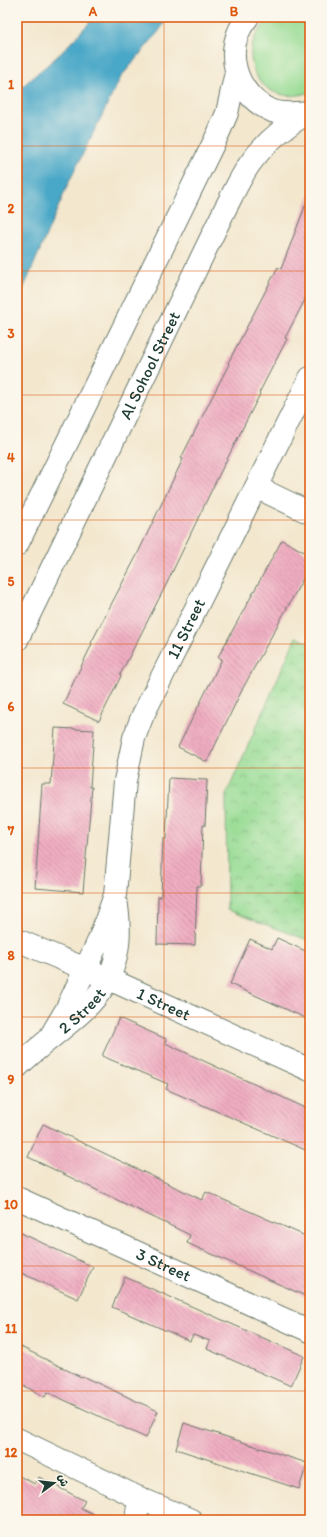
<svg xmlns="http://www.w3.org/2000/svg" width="327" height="1537" font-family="Itim,'Playpen Sans Arabic',sans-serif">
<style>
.green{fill:#98dc94;stroke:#5c8c64}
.park{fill:url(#park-crowns);stroke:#5c8c64}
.water{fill:#49a7c7;stroke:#34727e}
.building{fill:url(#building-back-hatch)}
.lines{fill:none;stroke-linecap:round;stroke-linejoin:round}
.minor-casing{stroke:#69786a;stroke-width:24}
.major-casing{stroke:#69786a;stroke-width:24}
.minor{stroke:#fff;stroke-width:22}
.major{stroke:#fff;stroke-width:22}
.grid{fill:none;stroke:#de580e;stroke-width:1;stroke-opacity:0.55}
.labels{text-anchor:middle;stroke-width:3;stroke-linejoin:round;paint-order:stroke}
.street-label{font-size:17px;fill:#1f3d34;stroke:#fbf7ec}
.neatline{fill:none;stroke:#de580e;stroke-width:1.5}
.grid-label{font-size:13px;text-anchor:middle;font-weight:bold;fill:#de580e}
</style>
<defs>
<pattern id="park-crowns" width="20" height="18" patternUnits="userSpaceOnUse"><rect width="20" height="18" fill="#98dc94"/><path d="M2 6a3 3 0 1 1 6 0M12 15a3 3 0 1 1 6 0" fill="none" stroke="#7bb47a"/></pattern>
<pattern id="building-back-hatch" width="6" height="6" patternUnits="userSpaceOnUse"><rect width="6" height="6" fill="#f0adc2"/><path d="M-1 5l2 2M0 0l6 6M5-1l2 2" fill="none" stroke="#c28e9e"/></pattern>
</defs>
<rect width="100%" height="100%" fill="#fbf7ec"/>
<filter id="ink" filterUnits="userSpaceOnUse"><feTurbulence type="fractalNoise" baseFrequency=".025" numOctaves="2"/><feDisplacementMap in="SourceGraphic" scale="8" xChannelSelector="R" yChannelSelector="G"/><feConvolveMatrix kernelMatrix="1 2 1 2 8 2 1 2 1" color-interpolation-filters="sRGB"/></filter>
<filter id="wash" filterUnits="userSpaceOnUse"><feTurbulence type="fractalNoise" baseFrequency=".012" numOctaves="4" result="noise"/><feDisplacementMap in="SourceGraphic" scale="16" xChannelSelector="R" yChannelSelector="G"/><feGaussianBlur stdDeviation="0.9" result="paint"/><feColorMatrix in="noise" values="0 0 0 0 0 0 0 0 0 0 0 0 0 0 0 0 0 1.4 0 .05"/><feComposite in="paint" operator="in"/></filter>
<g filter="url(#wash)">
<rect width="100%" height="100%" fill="#f3e7ce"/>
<path class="green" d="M277,17h28l5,2v73c-57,21 -82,-54 -33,-75z"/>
<polygon class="park" points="296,637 310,643 310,941 227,910 226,795"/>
<polygon class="water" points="90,17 167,17 160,30 121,77 69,182 17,304 17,91 61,53 89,23"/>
<g id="blocks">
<g class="building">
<polygon points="309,196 310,196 310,290 285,338 287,339 259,393 260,394 216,481 167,583 120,675 121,676 99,721 63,704 92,644 91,643 137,555 183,459 181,458 229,364 228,363 278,267 281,269"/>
<polygon points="282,540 310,555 310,566 243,688 207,762 178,747 222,659 218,657"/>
<polygon points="55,728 94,730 90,787 92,787 83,892 35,888 42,784 51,784"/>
<polygon points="169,778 207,780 205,826 203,825 201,886 197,886 195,945 157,944 158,896 161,897 163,839 166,839"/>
<polygon points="277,938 310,953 310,1020 230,984 250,939 272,949"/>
<polygon points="119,1018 166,1039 165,1043 310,1110 310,1152 166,1089 168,1084 102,1056"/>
<polygon points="43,1124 202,1200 206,1192 310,1238 310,1298 187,1243 190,1235 28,1157"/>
<polygon points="17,1231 93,1267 78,1299 17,1271"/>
<polygon points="125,1277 304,1356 291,1386 207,1349 210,1341 193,1335 190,1341 112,1307"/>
<polygon points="17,1345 81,1377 82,1376 158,1411 146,1438 47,1392 45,1397 17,1382"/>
<polygon points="184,1423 307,1463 299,1489 176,1449"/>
<polygon points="17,1475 35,1484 39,1477 85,1501 81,1508 105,1520 17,1520"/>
</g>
</g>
</g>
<g filter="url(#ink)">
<use href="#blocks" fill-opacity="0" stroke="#69786a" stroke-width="1"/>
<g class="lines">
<g class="minor-casing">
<g id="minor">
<polyline points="256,487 310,513"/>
<path id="s1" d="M17,940l92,39 201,91"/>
<path id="s2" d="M50,1037l16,-27 33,-70 16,-45 10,-114 9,-43 8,-21 168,-339"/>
<path id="s3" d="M17,1067c55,-53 113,-69 100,-161"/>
<path id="s4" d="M17,1198l293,133"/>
<polyline points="17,1439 139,1498 191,1520"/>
<polyline points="136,1520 139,1498"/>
</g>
</g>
<g class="major-casing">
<g id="major">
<path d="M248,17c-27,32 -13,78 24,94 12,4 25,2 37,1"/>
<polyline points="17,545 219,132 227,113 236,72"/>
<path id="s5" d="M17,640l208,-431c8,-15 15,-31 24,-44 16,-23 37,-40 61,-53"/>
</g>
</g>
<use href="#minor" class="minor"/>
<use href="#major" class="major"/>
</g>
</g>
<path class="grid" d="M164,17v1503M17,146h293M17,271h293M17,395h293M17,520h293M17,644h293M17,768h293M17,893h293M17,1017h293M17,1142h293M17,1266h293M17,1391h293"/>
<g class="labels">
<g class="street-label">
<text dy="6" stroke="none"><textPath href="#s5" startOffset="305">Al Sohool Street</textPath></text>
<text dy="6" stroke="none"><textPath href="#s2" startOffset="436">11 Street</textPath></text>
<text dy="6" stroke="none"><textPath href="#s1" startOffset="160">1 Street</textPath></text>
<text dy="6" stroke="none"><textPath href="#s3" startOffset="86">2 Street</textPath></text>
<text dy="6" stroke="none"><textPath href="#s4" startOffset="161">3 Street</textPath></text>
</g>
</g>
<rect width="327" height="1537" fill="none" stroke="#fbf7ec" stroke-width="44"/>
<g transform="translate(54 1483) rotate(75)" stroke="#fbf7ec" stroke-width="3" paint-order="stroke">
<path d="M0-3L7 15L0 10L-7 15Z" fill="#1f3d34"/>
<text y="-6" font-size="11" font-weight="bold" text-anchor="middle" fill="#1f3d34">ش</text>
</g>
<rect x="22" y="22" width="283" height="1493" class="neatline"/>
<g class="grid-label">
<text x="93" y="16">A</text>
<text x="234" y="16">B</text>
<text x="11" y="89">1</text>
<text x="11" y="213">2</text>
<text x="11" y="338">3</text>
<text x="11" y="462">4</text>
<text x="11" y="586">5</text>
<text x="11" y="711">6</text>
<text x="11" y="835">7</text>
<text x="11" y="960">8</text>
<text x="11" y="1084">9</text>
<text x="11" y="1209">10</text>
<text x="11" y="1333">11</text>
<text x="11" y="1457">12</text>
</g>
</svg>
